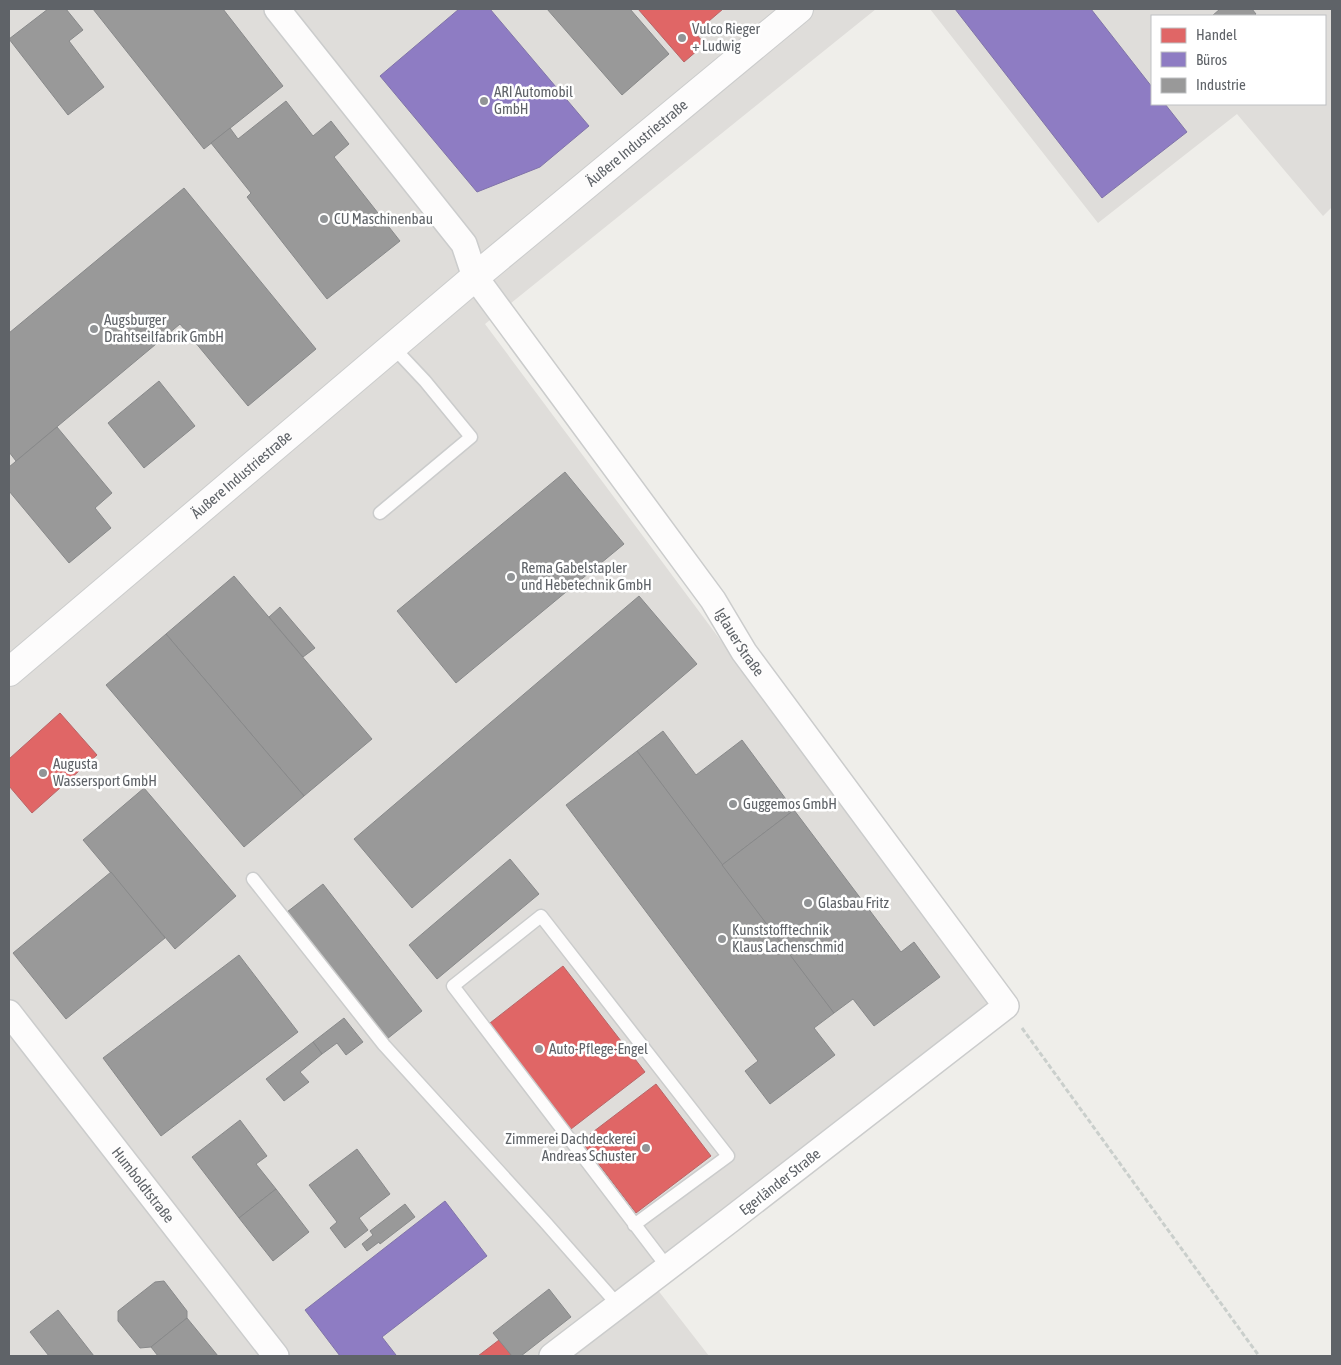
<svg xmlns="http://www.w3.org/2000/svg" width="1341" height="1365" font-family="'Asap Condensed',sans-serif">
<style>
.industrial{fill:#dfddda;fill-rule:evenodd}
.shops{fill:#e06666;stroke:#b96567}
.offices{fill:#8e7cc3;stroke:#8074a8}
.industry{fill:#999;stroke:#88898a}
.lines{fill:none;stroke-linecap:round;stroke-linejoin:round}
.service-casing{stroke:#cbcccc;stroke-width:15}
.minor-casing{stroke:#cbcccc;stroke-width:28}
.tertiary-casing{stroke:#cbcccc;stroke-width:30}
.path{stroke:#cacfcc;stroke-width:3;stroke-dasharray:5 2.5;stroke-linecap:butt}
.service{stroke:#fdfcfc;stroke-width:12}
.minor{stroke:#fdfcfc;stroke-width:25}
.tertiary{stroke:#fdfcfc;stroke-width:28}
.poi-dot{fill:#919496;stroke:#fff;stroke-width:2}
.labels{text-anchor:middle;stroke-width:5;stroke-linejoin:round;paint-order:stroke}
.poi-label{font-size:15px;fill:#5f6368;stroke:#fff;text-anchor:start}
.street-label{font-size:15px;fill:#5f6368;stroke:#fff}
</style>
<rect width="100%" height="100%" fill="#efeeea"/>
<g class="industrial">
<polygon points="9,9 876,9 485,324 990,1002 643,1271 709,1356 9,1356"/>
<path d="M930,9h402v198l-9,9 -86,-102 -139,109zM1152,16h173v88h-173z"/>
</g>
<g class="shops">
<polygon points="638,9 723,9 695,33 705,44 684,62"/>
<polygon points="60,713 97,755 32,813 9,786 9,759"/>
<polygon points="563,966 645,1072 571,1129 490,1023"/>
<polygon points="656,1084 711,1156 636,1213 581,1141"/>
<polygon points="499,1340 512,1356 478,1356"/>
</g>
<g class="offices">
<polygon points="459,9 490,9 589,126 540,167 477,192 380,76"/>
<polygon points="955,9 1091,9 1152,87 1152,104 1165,104 1187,132 1102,198"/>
<polygon points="445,1201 487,1256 382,1337 396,1355 393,1356 340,1356 305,1310"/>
</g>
<g class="industry">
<polygon points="48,9 66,9 83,30 69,41 104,87 68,115 9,39"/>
<polygon points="93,9 223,9 283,86 204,149"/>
<polygon points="547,9 630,9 669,54 622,95"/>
<polygon points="1220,9 1252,9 1256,14 1254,16 1212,16"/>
<polygon points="286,101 313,136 331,121 349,144 334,157 400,241 327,299 247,197 251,193 211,143 230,128 238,139"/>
<polygon points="184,188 316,349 248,406 180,324 16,461 9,452 9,333"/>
<polygon points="159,381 195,426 144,468 108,423"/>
<polygon points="57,427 112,493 95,508 111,528 69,563 9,491 9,467"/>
<polygon points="565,472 624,544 456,683 397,611"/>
<polygon points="234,576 372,739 304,796 166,634"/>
<polygon points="639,596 697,664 412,908 354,839"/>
<polygon points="280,607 315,648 303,657 269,617"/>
<polygon points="166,634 304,796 244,847 106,685"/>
<polygon points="663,731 696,775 742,740 794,810 722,865 637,751"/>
<polygon points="637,751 834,1013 814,1028 835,1055 770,1104 745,1071 758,1061 566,805"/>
<polygon points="144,788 236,896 175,949 83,840"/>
<polygon points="794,810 901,952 914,942 940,977 874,1026 853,999 834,1013 722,865"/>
<polygon points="510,859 539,894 437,979 409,945"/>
<polygon points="111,872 165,938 66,1019 13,953"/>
<polygon points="323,884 422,1011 387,1039 287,912"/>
<polygon points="239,955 298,1032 161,1136 103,1058"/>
<polygon points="344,1018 363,1042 346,1055 337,1043 322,1054 313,1042"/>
<polygon points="313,1042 322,1054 300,1072 309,1082 284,1101 266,1079"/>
<polygon points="240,1120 267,1156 256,1164 276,1189 239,1218 192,1157"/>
<polygon points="357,1149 390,1194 359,1218 368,1230 345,1248 330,1228 337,1222 309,1185"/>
<polygon points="276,1189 309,1232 273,1261 239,1218"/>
<polygon points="405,1204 415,1217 380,1244 379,1242 367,1251 362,1244 373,1235 370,1231"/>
<polygon points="164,1281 187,1311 187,1318 151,1347 140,1348 118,1321 118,1311 155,1282"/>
<polygon points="549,1289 571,1317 521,1356 512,1356 493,1333"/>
<polygon points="58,1310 94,1356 49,1356 30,1332"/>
<polygon points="187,1318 218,1356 158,1356 151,1347"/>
</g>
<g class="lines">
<g class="service-casing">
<g id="service">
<polyline points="380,513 471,437 425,381 393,347"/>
<polyline points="253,879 384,1045 545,1222 618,1305"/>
<polyline points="634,1225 728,1156 541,916 453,986 668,1268"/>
</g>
</g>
<g class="minor-casing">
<g id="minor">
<path id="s1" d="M277,9l187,235 11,33 238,323 31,52 262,354 -276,214 -178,136"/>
<path id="s2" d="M9,1013l267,343"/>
</g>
</g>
<g class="tertiary-casing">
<g id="tertiary">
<path id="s3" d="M9,672l466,-395 324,-268"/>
</g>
</g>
<polyline class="path" points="1022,1028 1259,1356"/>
<use href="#service" class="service"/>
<use href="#minor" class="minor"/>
<use href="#tertiary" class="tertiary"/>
</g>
<g class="poi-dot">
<circle cx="682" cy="38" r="5"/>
<circle cx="484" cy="101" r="5"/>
<circle cx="324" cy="219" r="5"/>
<circle cx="94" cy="329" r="5"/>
<circle cx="511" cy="577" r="5"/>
<circle cx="43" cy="773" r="5"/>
<circle cx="733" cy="804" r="5"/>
<circle cx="808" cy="903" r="5"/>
<circle cx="722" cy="939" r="5"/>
<circle cx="539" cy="1049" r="5"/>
<circle cx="646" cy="1148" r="5"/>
</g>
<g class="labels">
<g class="poi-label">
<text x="692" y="34">Vulco Rieger<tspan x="692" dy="17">+ Ludwig</tspan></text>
<text x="494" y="97">ARI Automobil<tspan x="494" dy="17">GmbH</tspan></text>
<text x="334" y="224">CU Maschinenbau</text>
<text x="104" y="325">Augsburger<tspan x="104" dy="17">Drahtseilfabrik GmbH</tspan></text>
<text x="521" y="573">Rema Gabelstapler<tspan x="521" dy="17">und Hebetechnik GmbH</tspan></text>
<text x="53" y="769">Augusta<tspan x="53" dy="17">Wassersport GmbH</tspan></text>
<text x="743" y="809">Guggemos GmbH</text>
<text x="818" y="908">Glasbau Fritz</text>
<text x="732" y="935">Kunststofftechnik<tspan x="732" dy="17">Klaus Lachenschmid</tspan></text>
<text x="549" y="1054">Auto-Pflege-Engel</text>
<text x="636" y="1144" text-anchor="end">Zimmerei Dachdeckerei<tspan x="636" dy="17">Andreas Schuster</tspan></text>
</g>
<g class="street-label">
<text dy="5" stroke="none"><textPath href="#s3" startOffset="821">Äußere Industriestraße</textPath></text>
<text dy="5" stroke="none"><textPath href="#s3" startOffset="305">Äußere Industriestraße</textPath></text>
<text dy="5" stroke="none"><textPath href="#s1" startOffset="786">Iglauer Straße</textPath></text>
<text transform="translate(780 1182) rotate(-38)" y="5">Egerländer Straße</text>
<text dy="5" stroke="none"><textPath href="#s2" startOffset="218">Humboldtstraße</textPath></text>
</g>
</g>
<rect width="1341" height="1365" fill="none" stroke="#5f6368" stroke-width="20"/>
<rect x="1151" y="15" width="175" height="90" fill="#ffffff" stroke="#bfc1c3"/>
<rect x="1161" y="28" width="25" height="15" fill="#e06666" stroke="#bfc1c3"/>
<text x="1196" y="40" font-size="15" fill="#5f6368">Handel</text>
<rect x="1161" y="52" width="25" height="15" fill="#8e7cc3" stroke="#bfc1c3"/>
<text x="1196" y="65" font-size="15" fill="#5f6368">Büros</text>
<rect x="1161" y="78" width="25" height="15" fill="#999999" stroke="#bfc1c3"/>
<text x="1196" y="90" font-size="15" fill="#5f6368">Industrie</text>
</svg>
